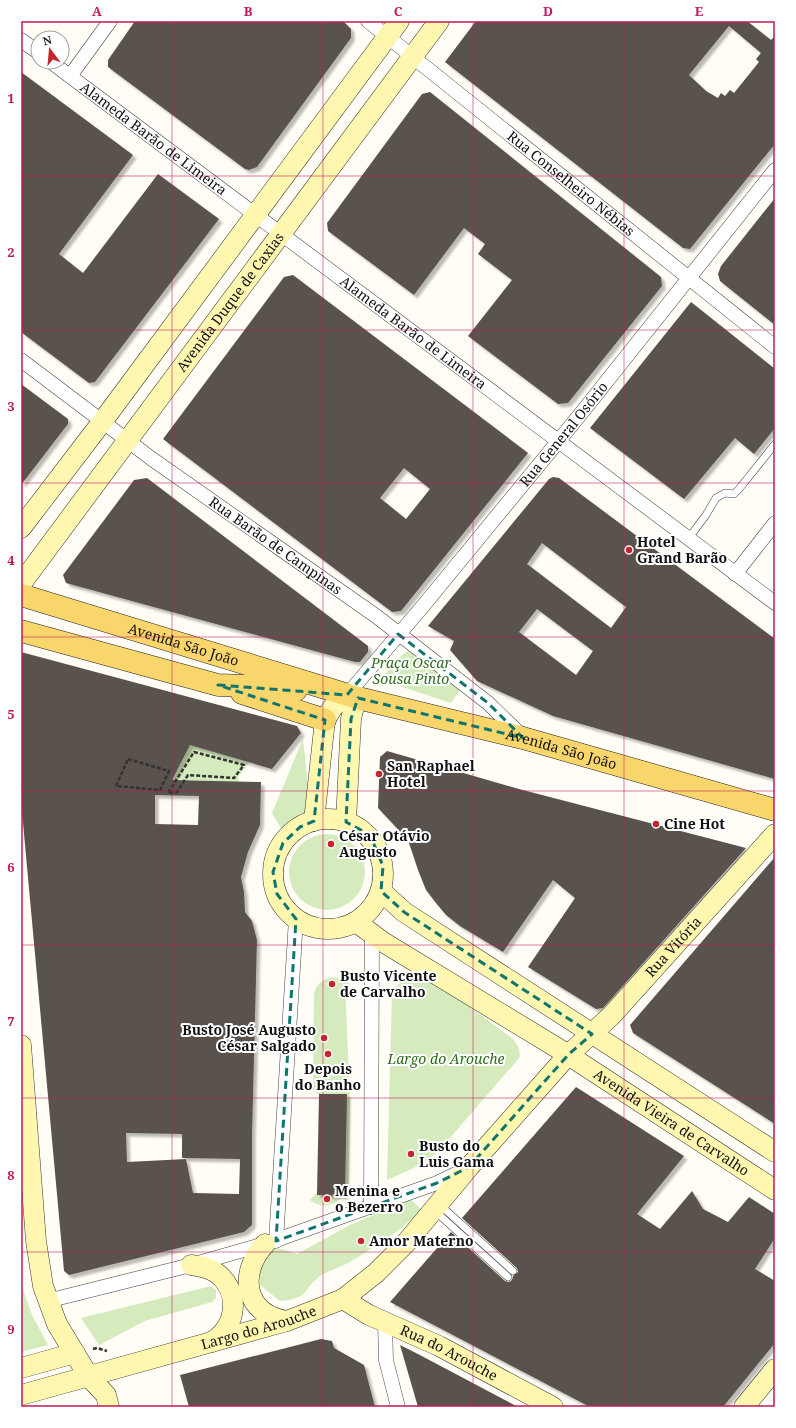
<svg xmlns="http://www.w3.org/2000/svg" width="796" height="1428" font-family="'Noto Serif',serif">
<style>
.green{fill:#d5ebbd}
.building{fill:#5a524d;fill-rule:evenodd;filter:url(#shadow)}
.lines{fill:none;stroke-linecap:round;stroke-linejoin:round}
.lane-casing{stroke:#444;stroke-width:8}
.street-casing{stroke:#444;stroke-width:15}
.secondary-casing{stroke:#333;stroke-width:21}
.primary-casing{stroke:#222;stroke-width:23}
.path{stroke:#333;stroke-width:2.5;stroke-dasharray:4 2;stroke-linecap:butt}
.lane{stroke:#fff;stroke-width:7}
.street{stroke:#fff;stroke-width:14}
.secondary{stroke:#fff6b0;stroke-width:20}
.primary{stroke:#f9d66b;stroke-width:22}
.marked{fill:none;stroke:#0f766e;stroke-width:3;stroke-dasharray:8 5;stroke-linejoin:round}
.grid{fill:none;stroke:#c2185b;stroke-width:1;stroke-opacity:0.55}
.poi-dot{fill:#c4262e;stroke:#fff;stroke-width:1.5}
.labels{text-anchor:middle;stroke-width:4;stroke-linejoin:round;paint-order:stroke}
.street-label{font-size:14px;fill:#111;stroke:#fff}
.poi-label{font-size:14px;font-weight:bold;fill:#111;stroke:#fff;text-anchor:start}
.park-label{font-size:14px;font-style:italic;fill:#2f6b1f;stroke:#fff}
.neatline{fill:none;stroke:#c2185b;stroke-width:1.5}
.grid-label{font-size:13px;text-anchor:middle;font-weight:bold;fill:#c2185b}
</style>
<defs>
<filter id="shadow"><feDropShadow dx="3.5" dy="3.5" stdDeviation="1" flood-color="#0004"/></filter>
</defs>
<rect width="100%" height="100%" fill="#fffdf5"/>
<g class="green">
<path d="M411,650l51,37 -11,16 -67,-22 -1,-4c8,-10 16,-23 28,-27z"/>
<polygon points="202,701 250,762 238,777 239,782 189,780 180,796 109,794 178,768 186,753"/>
<polygon points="303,739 311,815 296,823 284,833 272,813"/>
<circle cx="327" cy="872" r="38"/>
<polygon points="415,974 426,974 513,1039 519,1048 520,1057 437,1153 418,1166 387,1180 392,992 403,979"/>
<path d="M332,977l13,2 5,6h-5l5,115 -1,84c-4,17 -23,29 -39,16l13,-14 -2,-90 -8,-6 1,-96c2,-10 9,-15 18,-17z"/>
<path d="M410,1199l12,11c-22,21 -45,36 -72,52 -8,5 -23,9 -30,14 -18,13 -10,23 -40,25l-20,-16 -1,-26c16,-13 19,-12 38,-5l53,-29z"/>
<polygon points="21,1284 32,1315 48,1345 21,1352"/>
<polygon points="207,1287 212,1287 216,1290 216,1298 212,1302 145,1321 99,1345 81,1318"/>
</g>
<g class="building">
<polygon points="135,21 343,21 351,29 351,38 257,167 249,170 245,169 108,67 108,60"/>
<path d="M476,21h271l24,19 4,-4v108l-85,105 -7,-1 -238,-186zM729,26l32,27 -5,6 3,3 -25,31 -4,-3 -5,6 -4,-3 -3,5 -12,-7 -17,-16z"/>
<polygon points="21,72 133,155 59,254 83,273 158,174 219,219 95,382 89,383 21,332"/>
<polygon points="430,92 661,277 662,286 568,403 558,404 468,336 512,280 478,254 485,244 464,228 414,295 328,231 327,223 422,94"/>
<polygon points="775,198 775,325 720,281 718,274 721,266"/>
<path d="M293,275l235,178 -127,158 -9,1 -229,-173 121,-162zM404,468l26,21 -24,30 -26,-21z"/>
<polygon points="691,302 775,369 775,428 754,454 735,438 684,499 590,428"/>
<polygon points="21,384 68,419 68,424 21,485"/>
<path d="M553,477l6,1 216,161v140l-222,-63 -76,-35 -27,-31 4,-9 -26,-15 121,-147zM542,543l84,64 -15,21 -84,-64zM537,609l56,42 -17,24 -57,-43z"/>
<polygon points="147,478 368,646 368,652 360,662 355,662 66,583 63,575 134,480"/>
<path d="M21,652l276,74 4,7 -29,36 -82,-24 -18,35 89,2 -1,43 -12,27 -7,25 3,15 1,20 7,9 5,19 -5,196v89l-8,7 -175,43 -5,-4 -43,-470zM155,795l44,1 -1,29 -43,-1zM126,1133l56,1v24l58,1 -1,35 -46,-1 -7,-34 -59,3z"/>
<polygon points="387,751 519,789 746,848 603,1008 596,1009 528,967 575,898 553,880 503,952 460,926 446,915 436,903 426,890 418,870 408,840 378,808 380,757"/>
<polygon points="775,857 775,1124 633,1033 630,1025"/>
<polygon points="576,1087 684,1156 637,1214 660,1229 692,1191 703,1209 728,1222 749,1197 775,1214 775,1238 755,1269 775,1281 775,1343 723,1407 590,1407 390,1302 451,1232 505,1281 509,1282 512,1280 513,1276 518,1272 517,1268 462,1218"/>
<polygon points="319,1094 347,1094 345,1196 317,1195"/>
<polygon points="321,1339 332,1341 334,1348 364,1365 375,1407 189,1407 180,1375"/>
<polygon points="400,1345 416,1353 518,1407 418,1407"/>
</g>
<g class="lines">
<g class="lane-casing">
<g id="lane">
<polyline points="688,539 706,515 716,498 725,493 734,494 739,489 775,444"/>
<polyline points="440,1205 513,1271"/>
<polyline points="435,1211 508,1277"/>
</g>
</g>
<g class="street-casing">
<g id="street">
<path id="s1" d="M368,21l407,326"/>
<polyline points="21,40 38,52"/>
<path id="s2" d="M51,62l724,541"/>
<polyline points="70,76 110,21"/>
<path id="s3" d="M21,360l131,99 224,157 112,87 34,33"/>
<polyline points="735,574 775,523"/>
<path id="s4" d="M347,695l76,-89 156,-190 196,-246"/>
<polyline points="371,1207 372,934"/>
<polyline points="276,1241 296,919"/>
<polyline points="47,1301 191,1265 265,1244 437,1183 464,1170"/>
<polyline points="385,1323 386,1360 398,1407"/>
</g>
</g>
<g class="secondary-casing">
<g id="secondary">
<polyline points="21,528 102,422 399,21"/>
<path id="s5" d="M21,584l418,-563"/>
<circle cx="328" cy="874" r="55"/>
<polyline points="314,821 325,720 333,707 347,695"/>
<polyline points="346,822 351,719 354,706 358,698"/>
<polyline points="381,891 404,912 775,1152"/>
<path id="s6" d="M356,922l27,20 176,107 216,141"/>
<polyline points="21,1045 36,1241 43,1286 57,1324 89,1377 106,1395 109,1407"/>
<path d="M265,1244c-27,29 -21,70 22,77"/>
<path d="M191,1265c8,1 16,2 24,7 26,17 23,56 -4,70"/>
<path id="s7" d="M343,1299l26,16 70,31 114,61"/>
<polyline points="21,1368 75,1353"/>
<path id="s8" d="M21,1395l266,-74 56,-22 33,-26 30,-30 63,-76 99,-112 43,-39 164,-182"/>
<polyline points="744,1407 775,1369"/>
</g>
</g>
<g class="primary-casing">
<g id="primary">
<path id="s9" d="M21,595l337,103 165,40 252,72"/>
<polyline points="21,631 218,685 273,687 296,690"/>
<polyline points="242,693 325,720"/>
</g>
</g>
<g class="path">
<polygon points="194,752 244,765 234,778 188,775 177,792 168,793"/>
<polygon points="128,759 169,771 160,790 116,786"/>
<polyline points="93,1349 97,1348 107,1351"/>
</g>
<use href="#lane" class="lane"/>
<use href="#street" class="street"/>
<use href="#secondary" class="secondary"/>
<use href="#primary" class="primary"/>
</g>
<path class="marked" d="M398,634l90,69 35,35 -165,-40 -7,21 -5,103 15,8 12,12 10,24 -2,25 23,21 188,122 -24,21 -99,112 -32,16 -161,58 20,-322 -19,-25 -4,-22 10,-29 17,-16 14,-6 11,-101 -107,-35 129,10z"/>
<path class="grid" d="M172,21v1386M323,21v1386M473,21v1386M624,21v1386M21,176h754M21,330h754M21,483h754M21,637h754M21,791h754M21,945h754M21,1098h754M21,1252h754"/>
<g class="poi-dot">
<circle cx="629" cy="550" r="4"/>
<circle cx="379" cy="774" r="4"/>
<circle cx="656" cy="824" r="4"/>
<circle cx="331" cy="844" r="4"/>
<circle cx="332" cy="984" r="4"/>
<circle cx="324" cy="1038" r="4"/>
<circle cx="328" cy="1054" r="4"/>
<circle cx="411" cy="1154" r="4"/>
<circle cx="327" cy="1199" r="4"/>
<circle cx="361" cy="1241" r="4"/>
</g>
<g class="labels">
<g class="street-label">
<text dy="5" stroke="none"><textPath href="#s2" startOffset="128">Alameda Barão de Limeira</textPath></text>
<text dy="5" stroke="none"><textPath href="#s1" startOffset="260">Rua Conselheiro Nébias</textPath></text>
<text dy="5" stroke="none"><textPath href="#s5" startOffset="351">Avenida Duque de Caxias</textPath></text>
<text dy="5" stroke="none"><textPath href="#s2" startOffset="452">Alameda Barão de Limeira</textPath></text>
<text dy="5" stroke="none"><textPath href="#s4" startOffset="339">Rua General Osório</textPath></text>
<text dy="5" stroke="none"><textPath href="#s3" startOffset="315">Rua Barão de Campinas</textPath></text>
<text dy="5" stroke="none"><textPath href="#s9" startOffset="170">Avenida São João</textPath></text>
<text dy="5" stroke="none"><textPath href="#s9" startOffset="562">Avenida São João</textPath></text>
<text dy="5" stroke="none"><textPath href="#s8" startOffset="820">Rua Vitória</textPath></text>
<text dy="5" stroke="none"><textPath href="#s6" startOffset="374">Avenida Vieira de Carvalho</textPath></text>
<text dy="5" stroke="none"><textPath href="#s8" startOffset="247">Largo do Arouche</textPath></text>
<text dy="5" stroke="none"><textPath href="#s7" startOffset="119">Rua do Arouche</textPath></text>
</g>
<g class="poi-label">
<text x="637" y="547">Hotel<tspan x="637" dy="16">Grand Barão</tspan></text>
<text x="387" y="771">San Raphael<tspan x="387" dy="16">Hotel</tspan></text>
<text x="664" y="829">Cine Hot</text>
<text x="339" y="841">César Otávio<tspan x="339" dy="16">Augusto</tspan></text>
<text x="340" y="981">Busto Vicente<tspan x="340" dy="16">de Carvalho</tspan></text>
<text x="316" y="1035" text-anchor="end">Busto José Augusto<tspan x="316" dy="16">César Salgado</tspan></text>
<text x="328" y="1074" text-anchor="middle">Depois<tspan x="328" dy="16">do Banho</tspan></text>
<text x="419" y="1151">Busto do<tspan x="419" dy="16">Luis Gama</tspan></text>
<text x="335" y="1196">Menina e<tspan x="335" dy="16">o Bezerro</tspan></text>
<text x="369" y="1246">Amor Materno</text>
</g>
<g class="park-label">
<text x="411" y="668">Praça Oscar<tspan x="411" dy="16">Sousa Pinto</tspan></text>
<text x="446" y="1064">Largo do Arouche</text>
</g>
</g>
<rect width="796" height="1428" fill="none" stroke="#ffffff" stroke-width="44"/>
<g transform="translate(50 50) rotate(344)"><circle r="19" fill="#ffffff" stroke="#a0a0a0"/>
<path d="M0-3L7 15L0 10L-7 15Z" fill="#c4262e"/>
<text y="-6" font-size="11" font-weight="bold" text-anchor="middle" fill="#111111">N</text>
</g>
<rect x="22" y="22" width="752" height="1384" class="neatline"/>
<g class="grid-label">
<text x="97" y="16">A</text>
<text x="248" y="16">B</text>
<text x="398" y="16">C</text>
<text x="548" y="16">D</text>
<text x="699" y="16">E</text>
<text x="11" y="103">1</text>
<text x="11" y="257">2</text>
<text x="11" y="411">3</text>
<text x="11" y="565">4</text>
<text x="11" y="719">5</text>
<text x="11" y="872">6</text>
<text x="11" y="1026">7</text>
<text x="11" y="1180">8</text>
<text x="11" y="1334">9</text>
</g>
</svg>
